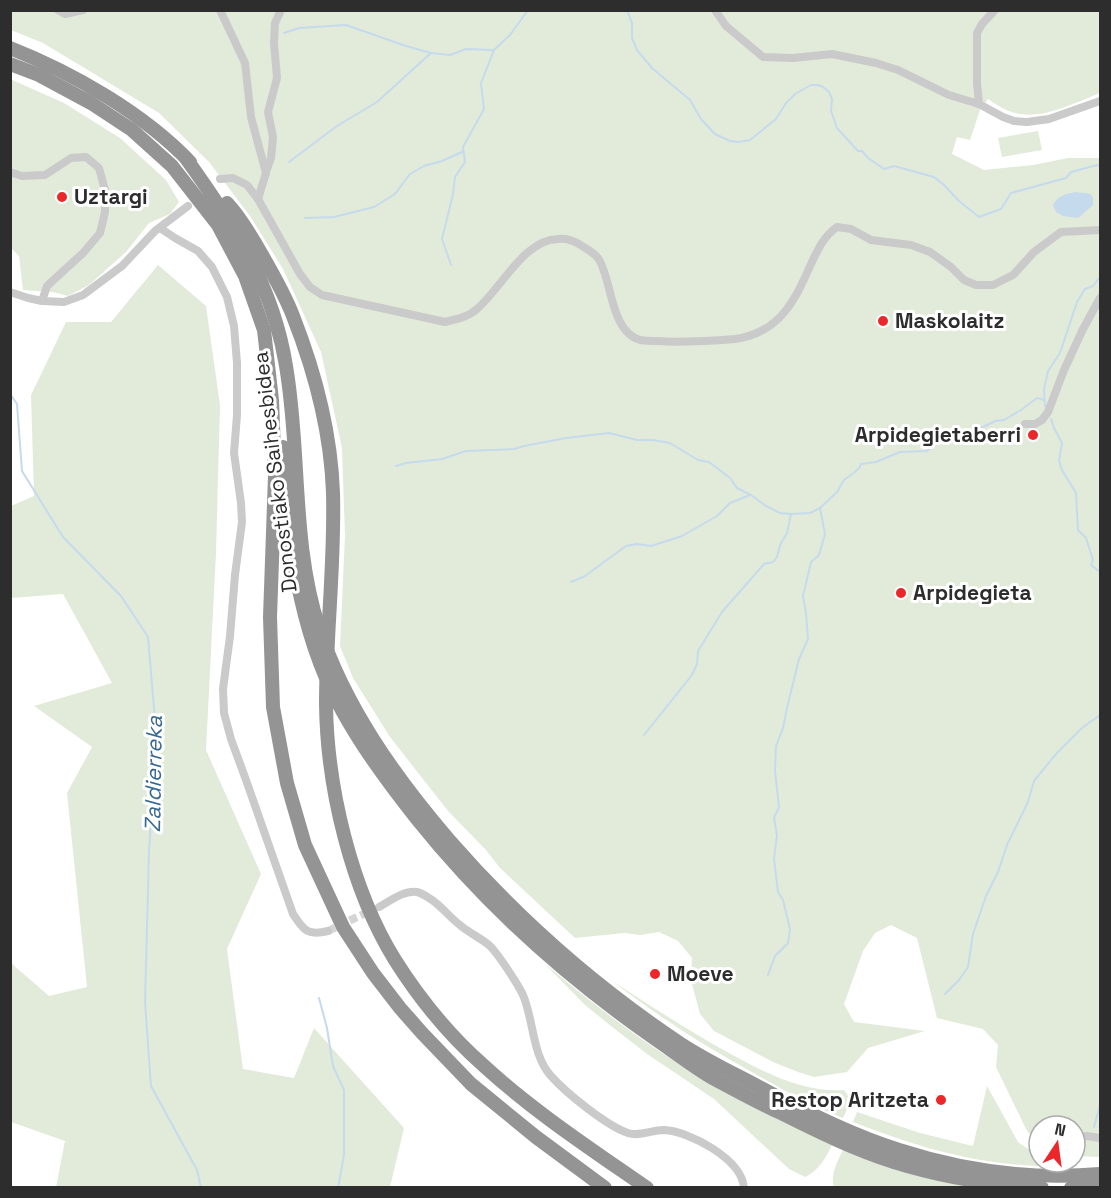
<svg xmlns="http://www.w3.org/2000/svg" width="1111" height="1198" font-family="'Space Grotesk',sans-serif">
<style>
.green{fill:#e2ebda}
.water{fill:#c5daec}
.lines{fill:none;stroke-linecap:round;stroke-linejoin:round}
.stream{stroke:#c5daec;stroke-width:2}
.minor-tunnel{stroke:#d5d5d5;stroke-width:8;stroke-dasharray:8 4;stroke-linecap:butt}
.minor{stroke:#cacaca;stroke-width:8}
.motorway{stroke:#949494;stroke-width:14}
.poi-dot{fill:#ec2729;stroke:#fff;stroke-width:2}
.labels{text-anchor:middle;stroke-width:6;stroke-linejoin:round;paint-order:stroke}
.poi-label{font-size:21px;font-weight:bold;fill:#2d2d2d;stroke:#fff;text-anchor:start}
.street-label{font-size:21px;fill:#2d2d2d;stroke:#fff}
.water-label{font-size:22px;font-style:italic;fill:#386992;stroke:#fff}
</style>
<rect width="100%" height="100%" fill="#fff"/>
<g class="green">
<path d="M10,11h1090v82c-26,10 -63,30 -91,18 -8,-3 -15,-8 -21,-12l-8,11 -10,30 -13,-3 -5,17 32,16 49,-5 35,-7h32v999l-25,-1v-30h-36v17l-12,-12 -31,-64 2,-22 -15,-16 -46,-11 -20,-80 -26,-13 -16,8 -12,18 -19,53 10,18 71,9 -57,17 -21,24 -33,5 -16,-5 -25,-10 -59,-31 -14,-17 -9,-34 1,-22 -14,-17 -19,-9 -19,3 -16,-2 -49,5 -75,-70 -14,-18 -38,-39 -58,-74 -37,-59 -13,-32 5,-110 -3,-88 -21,-96 -38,-83 -33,-53 -41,-54 -50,-49 -116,-70 -32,-13z"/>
<polygon points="10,79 64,103 120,138 166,180 179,202 170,214 149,223 126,252 89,285 68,296 53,292 23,290 19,256 11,248"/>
<polygon points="1038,131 1042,150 1002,157 998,138"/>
<polygon points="158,265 206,306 220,405 216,553 206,750 261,874 227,949 243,1069 294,1078 314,1028 404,1128 390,1187 56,1187 65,1141 11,1122 11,963 49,996 87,987 67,793 92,747 34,706 112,683 63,594 11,598 11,506 34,496 31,395 66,322 111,322"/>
<path d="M543,962c54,46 112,90 174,125 38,21 76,39 115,58 -6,13 -14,26 -27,32l-16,-8 -75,-70 -67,-45 -36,-28 -26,-21z"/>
<path d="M611,980c36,24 72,47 109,68 38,21 80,45 124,42l5,7v8l-6,13c-30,-11 -58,-27 -86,-43 -51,-28 -100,-59 -146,-95z"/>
<path d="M987,1086l31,56 21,15v5h10l14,5c-18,-1 -35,-1 -52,-3 -54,-5 -107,-22 -158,-42l4,-10 63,21 53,13z"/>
<path d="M843,1150c42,17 86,31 131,37l-140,1c-4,-13 3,-26 9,-38z"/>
</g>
<path class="water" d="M1076,192c10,2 19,-2 17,13l-15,13 -15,-2 -7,-4 -3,-7c5,-10 13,-11 23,-13z"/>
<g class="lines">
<g class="stream">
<polyline points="627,10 632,23 632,38 637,50 652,68 690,100 701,119 715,134 730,141 739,142 750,140 776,119 786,103 795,94 811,85 818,85 823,87 829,92 832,99 831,111 837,128 858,151 862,151 868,158 884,169 894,166 934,177 944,185 959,201 979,217 1001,209 1011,193 1066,178 1071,172 1097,165 1100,166"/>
<polyline points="284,33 299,28 346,25 406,46 431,53 450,55 466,49 493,50"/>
<polyline points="289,162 337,126 377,102 431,53"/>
<polyline points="305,218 334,217 374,207 395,194 410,174 424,166 442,161 462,152"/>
<polyline points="451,265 442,239 453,194 455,177 465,162 463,147 484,109 481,83 494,50 510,35 528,10"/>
<polyline points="10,394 17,404 22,471 63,537 121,596 148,637 156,732 149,852 145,1002 151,1086 197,1170 201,1188"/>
<polyline points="1045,406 1044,389 1048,371 1060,353 1077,302 1085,289 1093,286 1100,277"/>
<polyline points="1051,419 1054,428 1062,443 1059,461 1062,470 1076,493 1078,530 1086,538 1093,560 1091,565 1100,572"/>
<polyline points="396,466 406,463 442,459 466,451 514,449 524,446 566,438 609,433 637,440 653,440 670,443 698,460 709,462 730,478 737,488 751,495 766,506 780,513 791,514 810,513 820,508 837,492 844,480 855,472 860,467 861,464 876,462 900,452 927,451 943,438 957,438 967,435 995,421 1004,420 1021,410 1037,398 1044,400"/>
<polyline points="571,582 585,576 626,546 637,544 651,546 682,536 717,516 730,503 750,495"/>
<polyline points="644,735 692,675 697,664 698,651 722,612 764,564 773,562 777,557 780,545 787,533 791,514"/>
<polyline points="768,975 775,956 788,943 790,929 783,900 778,892 774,859 777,835 774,818 779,807 775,771 776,746 783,728 787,708 799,659 808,639 806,613 803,596 811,562 819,555 825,534 820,508"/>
<polyline points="945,994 959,980 968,967 973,934 986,896 998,872 1007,845 1028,802 1034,781 1056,754 1082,728 1100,715"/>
<polyline points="319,998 327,1028 333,1066 344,1090 344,1155 338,1188"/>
<polyline points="1094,1127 1100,1105"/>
</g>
<polyline class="minor-tunnel" points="328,931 372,910"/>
<g class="minor">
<polyline points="58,10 65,14 83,10"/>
<polyline points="220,10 245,63 251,117 266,173 258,199"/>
<polyline points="715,10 726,26 763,57 793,58 832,54 876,63 898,70 949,95 979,104 1003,117 1014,121 1027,122 1049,119 1100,101"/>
<polyline points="979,104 977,83 977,33 982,24 995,10"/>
<polyline points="10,172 22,176 45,175 71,158 86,157 99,168 105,190 105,212 100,233 83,253 47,286 42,301"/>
<polyline points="266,172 271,158 273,137 268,112 277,78 274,43 275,23 281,10"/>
<path d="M220,179l13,-1 14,7 11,14 42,75 10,13 12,8 123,27c12,-3 24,-5 33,-14 23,-20 47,-69 80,-69 8,-1 14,1 21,5 6,4 14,8 19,14 14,20 12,74 42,82 6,1 13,1 18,1 26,2 52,0 77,-2 45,-6 60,-39 76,-75 7,-15 13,-28 26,-37l14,2 20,11 40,5 19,7 21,15 13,13 12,5h17l20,-10 21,-23 27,-20 39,-2"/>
<path d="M160,228l15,10 23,13 14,16 15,30 7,29 3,37v52l-3,38 7,50 1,19 -7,53 -5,61 -7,53 1,24 7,26 15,41 47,134c11,17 15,22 35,17"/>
<polyline points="10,292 28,298 42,301 64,302 83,295 122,266 155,231 188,206"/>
<polyline points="1025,424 1035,424 1042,420 1048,412 1064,370 1083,329 1100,298"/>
<path d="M379,907c11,-6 25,-17 38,-15 4,1 9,4 12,6 12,7 20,19 31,27 9,8 21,13 30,21 8,8 28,38 33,49 11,26 9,60 28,81 15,17 56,50 77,57 12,4 23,-3 36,-3 25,1 78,29 80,58"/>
<polyline points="1086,1136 1100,1138"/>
</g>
<g class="motorway">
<path d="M10,48c63,25 133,65 180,114"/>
<polyline points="10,64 39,75 91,103 132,130 172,166 218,225 245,276 264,330 272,400 275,476 270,617 273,707 287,783 305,845 343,927 373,973 400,1008 422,1033 471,1084 536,1137 605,1188"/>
<path d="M185,157c47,65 88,127 101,209 15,87 5,176 33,262 26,79 76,149 130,212 68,78 146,147 232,204 26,17 54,30 80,44 44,24 90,47 138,62 65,21 133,30 201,24"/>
<path d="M227,203c14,15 25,34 35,52 11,19 23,40 31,61 22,56 38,117 40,177 2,70 -7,141 -7,211 1,83 25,185 69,256 24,38 54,75 88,105 50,46 108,84 164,123"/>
<path d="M283,447c1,23 1,47 4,69 6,50 15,100 33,147 21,56 60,109 97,156 68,85 148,157 237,219 19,13 37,27 57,39 24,13 48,26 72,37 36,18 73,36 111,48 48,15 98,23 148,26"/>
<polyline points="1071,1188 1100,1185"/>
</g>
</g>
<g class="poi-dot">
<circle cx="62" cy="197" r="6"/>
<circle cx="883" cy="321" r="6"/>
<circle cx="1033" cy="435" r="6"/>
<circle cx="901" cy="593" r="6"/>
<circle cx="655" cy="974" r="6"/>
<circle cx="941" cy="1100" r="6"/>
</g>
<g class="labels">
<g class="poi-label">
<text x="74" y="204">Uztargi</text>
<text x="895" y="328">Maskolaitz</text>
<text x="1021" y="442" text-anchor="end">Arpidegietaberri</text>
<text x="913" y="600">Arpidegieta</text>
<text x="667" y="981">Moeve</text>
<text x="929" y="1107" text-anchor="end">Restop Aritzeta</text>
</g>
<g class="street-label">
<text transform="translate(275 472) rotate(-97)" y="7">Donostiako Saihesbidea</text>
</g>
<g class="water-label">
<text transform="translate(153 774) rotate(-89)" y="8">Zaldierreka</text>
</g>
</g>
<rect width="1111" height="1198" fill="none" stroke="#2d2d2d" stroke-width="24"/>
<g transform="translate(1057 1144) rotate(13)"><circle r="28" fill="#ffffff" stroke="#ababab" stroke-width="1.5"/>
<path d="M0-4.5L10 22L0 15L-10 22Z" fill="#ec2729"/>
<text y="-9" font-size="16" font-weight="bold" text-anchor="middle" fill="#2d2d2d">N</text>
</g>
</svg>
